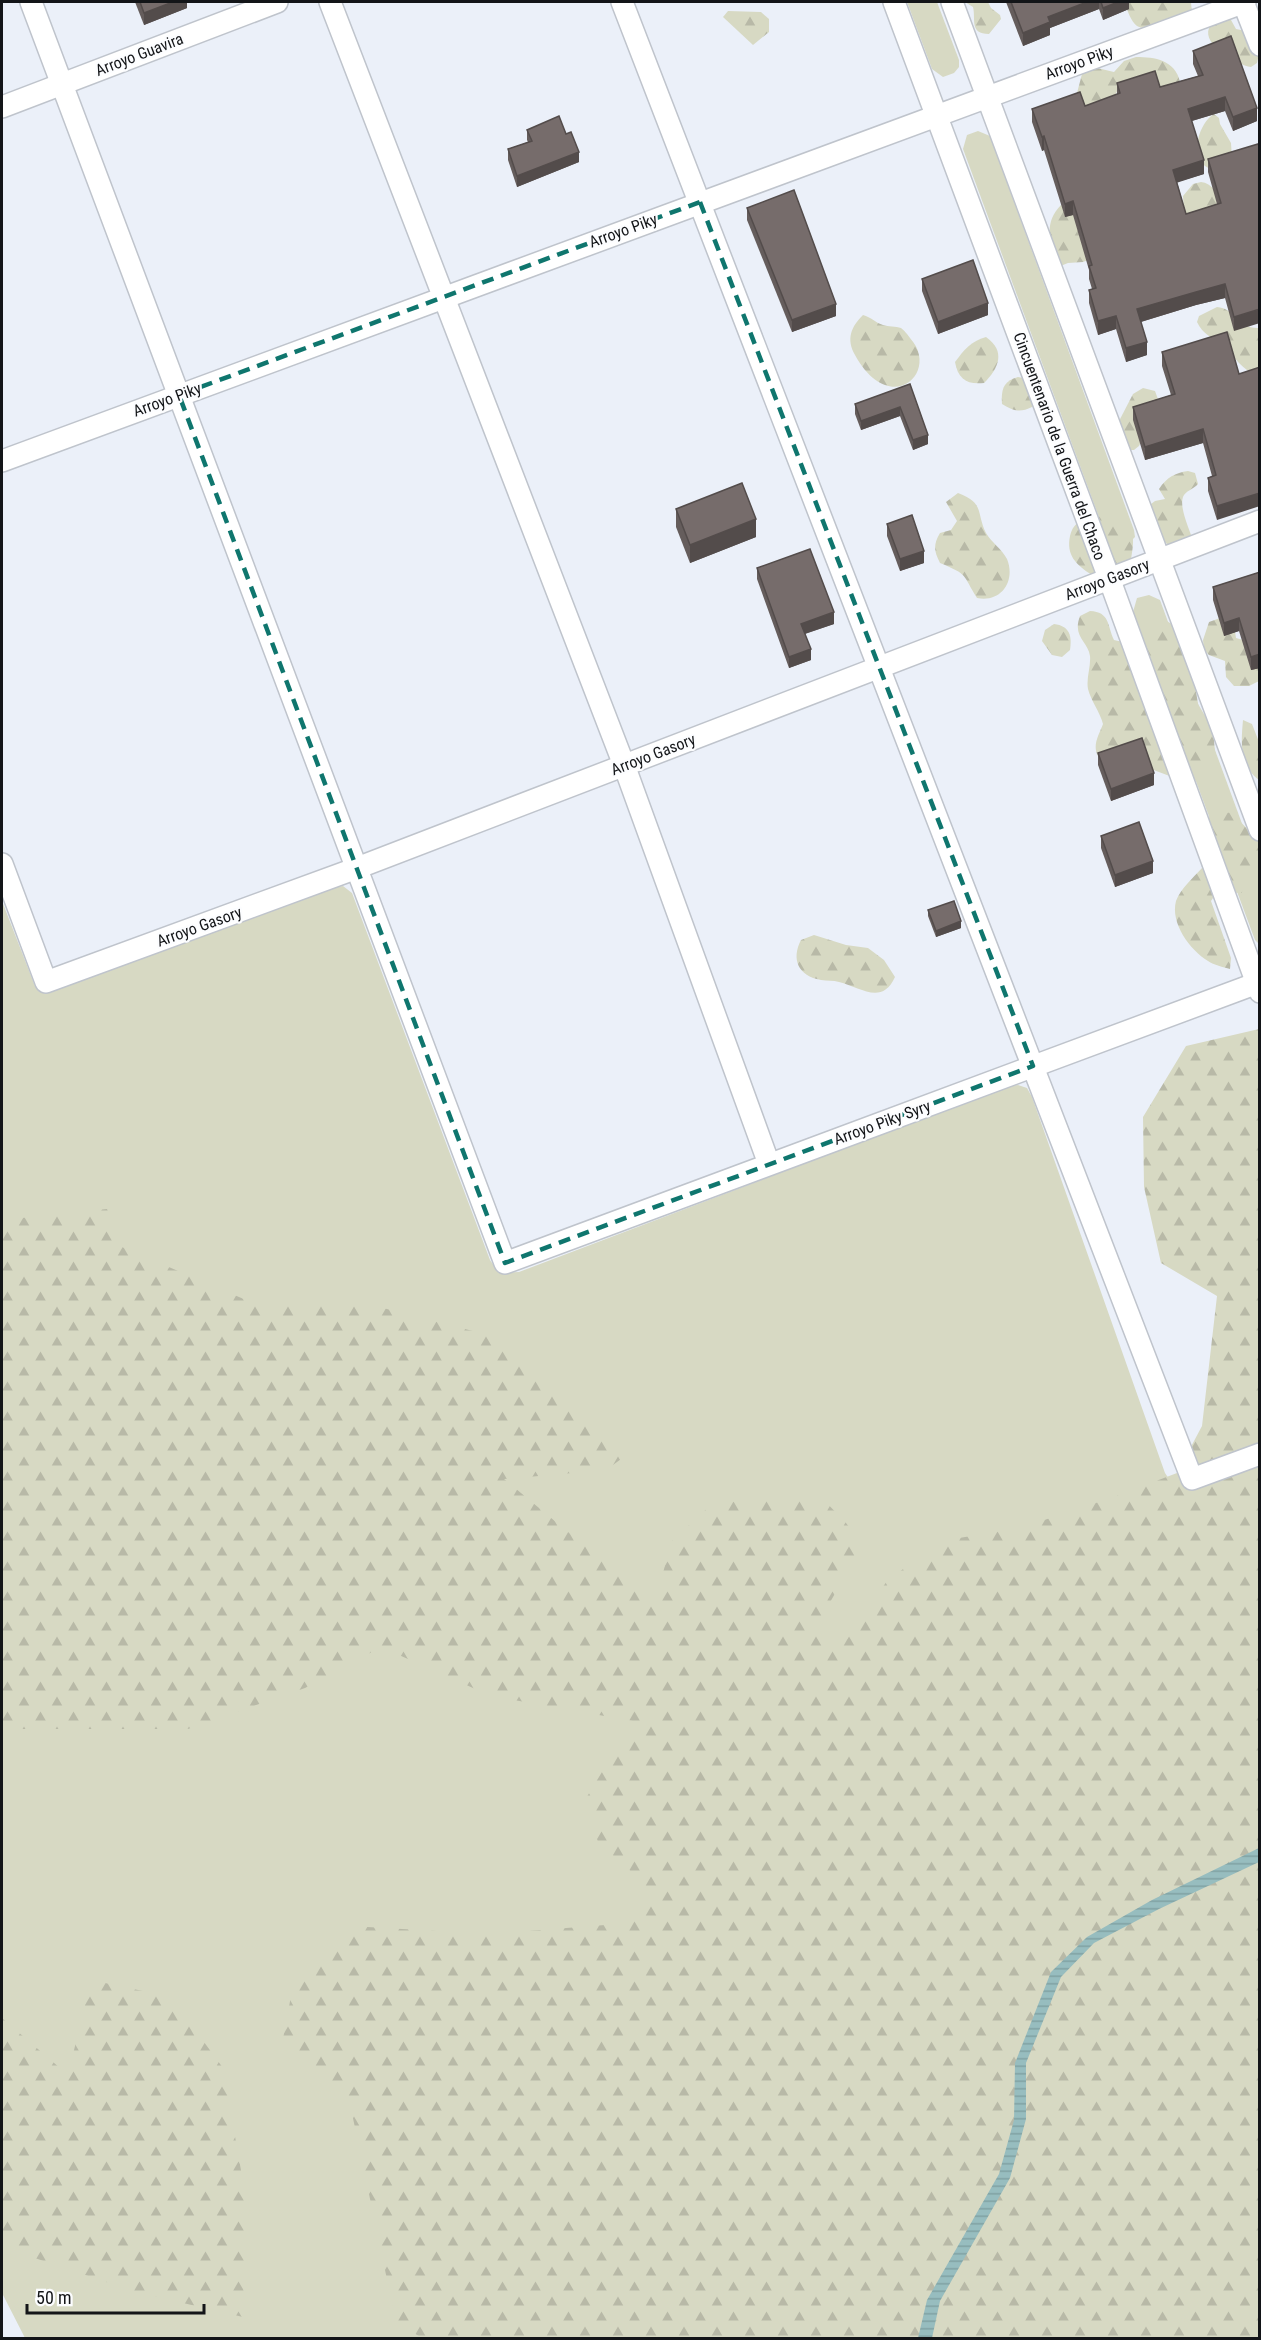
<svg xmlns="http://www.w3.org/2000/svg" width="1261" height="2340" font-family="'Roboto Condensed',sans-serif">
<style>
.grass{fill:#d7d9c3}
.forest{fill:url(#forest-firs)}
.water{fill:url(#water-rules)}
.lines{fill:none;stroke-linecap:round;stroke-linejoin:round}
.street-casing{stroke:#bfc4cc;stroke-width:24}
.street{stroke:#fff;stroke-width:21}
.wall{fill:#655d5c}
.shaded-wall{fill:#534c4b}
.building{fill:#766c6b;stroke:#534c4b;stroke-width:1.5}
.marked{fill:none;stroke:#0f766e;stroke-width:4.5;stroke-dasharray:12 8;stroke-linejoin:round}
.labels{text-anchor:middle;stroke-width:4.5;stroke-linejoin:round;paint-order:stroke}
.street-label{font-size:16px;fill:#131518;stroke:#fcfdff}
</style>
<defs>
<pattern id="forest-firs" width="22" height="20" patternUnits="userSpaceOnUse" patternTransform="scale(1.5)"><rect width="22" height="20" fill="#d7d9c3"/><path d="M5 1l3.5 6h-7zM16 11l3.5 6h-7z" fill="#b8b9a7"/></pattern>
<pattern id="water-rules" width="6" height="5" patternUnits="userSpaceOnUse" patternTransform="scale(1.5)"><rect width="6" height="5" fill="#97bdbf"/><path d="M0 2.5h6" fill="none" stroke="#81a2a3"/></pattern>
</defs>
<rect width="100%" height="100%" fill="#ebf0f9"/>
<g class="grass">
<polygon points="907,2 937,2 959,60 959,67 954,73 943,77 932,69"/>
<polygon points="978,131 990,136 1134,530 1135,537 1130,542 1107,539 963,149 967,135"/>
<polygon points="1149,595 1160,600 1259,870 1259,944 1255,940 1133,612 1137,598"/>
<polygon points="343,886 352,893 490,1260 499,1273 519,1272 1009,1086 1018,1085 1027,1088 1032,1097 1165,1473 1173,1485 1259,2338 25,2338 2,2293 2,901 35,986 41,990 54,991 331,888"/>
</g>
<g class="forest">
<path d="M965,2h23l3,6 9,7 1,4 -12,15c-20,0 -13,-15 -16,-27z"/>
<path d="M1124,2h67l1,12c-12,4 -44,19 -55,12 -6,-4 -10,-17 -13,-24z"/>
<polygon points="728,11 761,12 769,19 769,32 753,45 723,17"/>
<path d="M1226,19l5,1 5,9 10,2 13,23 -2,9 -6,4c-14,-2 -49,-22 -42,-39l7,-7z"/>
<path d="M1136,57c19,0 39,3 44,25l-16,8 -9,-9 -37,8 -4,9 -28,15 -9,-20 5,-19 4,-5 7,-2 21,5 10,-11z"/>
<path d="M1214,114l5,4 1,6 11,19 1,15 -13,14c-4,-2 -10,-3 -14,-6 -15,-12 -6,-43 9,-52z"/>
<path d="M1201,182c11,1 17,12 22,21l-31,16 -8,-6 -1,-17 10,-12z"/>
<path d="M1061,205l11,4 21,49 -10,4 -15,1 -10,4c-7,-22 -16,-43 3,-62z"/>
<path d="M1217,307c18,1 21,22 42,21v49c-17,-7 -24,-20 -37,-32 -11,-9 -19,-10 -25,-23l2,-6z"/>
<path d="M863,315c8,2 13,8 20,10 5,2 13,1 18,3 3,2 7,7 9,10 31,34 -20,81 -55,17 -9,-16 -4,-28 8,-40z"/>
<path d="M986,337c20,14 13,31 -2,46 -17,2 -26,-4 -29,-21 9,-12 16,-21 31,-25z"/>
<path d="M1018,377l10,2 9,18 -5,10c-12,6 -19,4 -30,-3 -1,-14 1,-23 16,-27z"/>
<polygon points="1143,388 1155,391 1159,402 1139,446 1134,450 1125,450 1118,423 1133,394"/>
<path d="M1188,471l7,2 3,11c-4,5 -13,7 -15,13 -4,11 7,33 10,44l-23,6 -12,-12v-11l-8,-8 1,-12 4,-3 10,-2 -6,-10c8,-12 16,-16 29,-18z"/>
<path d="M958,493c27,10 18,20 28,40 5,9 16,16 21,26 9,22 -6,44 -30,39 -15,-24 -8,-23 -37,-35 -6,-12 -7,-18 0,-30l11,-3 6,-9 -11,-19z"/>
<path d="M1105,516c36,4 29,26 24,54l-37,5c-16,-10 -26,-20 -22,-39 2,-8 5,-12 11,-15 7,-4 17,-4 24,-5z"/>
<path d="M1090,611c20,1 17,14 24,29 44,11 24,-11 49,-21l14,8 17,52 4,25 15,25 2,23 -11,27c-22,6 -44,-8 -65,-14 -9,-2 -36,-2 -41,-9 -6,-11 1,-21 5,-32 -3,-12 -12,-23 -15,-35 -2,-11 3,-22 2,-33 -2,-15 -18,-19 -10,-40z"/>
<polygon points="1223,617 1234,625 1236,638 1243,640 1259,656 1259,681 1249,686 1234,686 1226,677 1225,661 1209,655 1204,650 1203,640 1209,622"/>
<path d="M1054,624c16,2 18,12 16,26l-8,7 -10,-2 -10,-14 3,-11z"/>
<path d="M1243,720l9,4 7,18v38c-20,-15 -18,-37 -16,-60z"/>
<path d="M1220,812l12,1 27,28 1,28 -9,-1 -8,6 -1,19 -25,-1 -6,9 20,57 -1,11c-7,-2 -16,-4 -22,-8 -18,-11 -38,-38 -32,-60 5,-13 17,-23 26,-33l-5,-45z"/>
<path d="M814,935l32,10 22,3 16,12 11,17c-13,29 -35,10 -56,5 -6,-2 -12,-1 -18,-2 -23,-4 -30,-21 -20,-40z"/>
<polygon points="1259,1029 1259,2338 422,2338 396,2322 350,2104 282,2044 294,1980 350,1926 489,1934 631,1923 642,1901 636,1876 598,1842 585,1800 633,1721 491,1696 381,1647 305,1688 188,1729 2,1729 2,1220 107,1209 122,1247 246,1300 383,1308 504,1339 628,1454 606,1470 504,1479 655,1604 671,1542 713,1503 820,1496 846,1523 868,1552 840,1585 815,1628 830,1641 847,1639 887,1581 941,1541 1020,1528 1114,1497 1177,1473 1202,1426 1217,1296 1161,1263 1144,1187 1143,1117 1186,1046"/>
<polygon points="91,1980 171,1997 223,2068 246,2199 243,2317 136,2292 2,2247 2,2018 68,2075"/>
</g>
<polygon class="water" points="1259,1848 1259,1862 1159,1909 1094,1943 1061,1977 1026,2063 1026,2119 1010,2178 940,2301 932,2338 918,2338 927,2300 999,2174 1014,2120 1015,2063 1051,1972 1087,1937 1152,1900"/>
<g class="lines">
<g class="street-casing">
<g id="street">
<polyline points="31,2 505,1263 1260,982"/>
<polyline points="330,2 624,765 769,1164"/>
<polyline points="622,2 1192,1479 1260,1454"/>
<polyline points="894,2 1109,578 1260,992"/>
<polyline points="952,2 1260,830"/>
<polyline points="1243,2 1260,45"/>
<polyline points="2,107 277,2"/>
<polyline points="2,461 1245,2"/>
<polyline points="2,864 46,982 357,868 1260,521"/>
</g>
</g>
<use href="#street" class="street"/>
</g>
<g class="wall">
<polygon points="135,2 187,2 187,8 144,25"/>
<polygon points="1006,2 1129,2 1129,9 1103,20 1099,9 1050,28 1050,35 1023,46"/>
<polygon points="1193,51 1257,121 1233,131 1225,111 1192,121 1204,174 1177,182 1186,214 1217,204 1208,172 1208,159 1258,144 1234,331 1225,298 1196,305 1141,322 1147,355 1126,362 1116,329 1098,335 1089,303 1089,290 1092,289 1089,279 1089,270 1073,215 1065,217 1044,150 1042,151 1032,122 1032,109 1085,106 1117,95 1117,83 1160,87 1198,76 1193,64"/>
<polygon points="527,130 579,162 517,187 508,160 508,149 528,142 527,140"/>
<polygon points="747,208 836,316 792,332 747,220"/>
<polygon points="922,279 988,315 938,334 922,291"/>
<polygon points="1162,352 1239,374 1217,520 1208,491 1208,478 1212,476 1203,443 1145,460 1133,420 1133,407 1171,395 1162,366"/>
<polygon points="910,384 928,444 913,450 900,416 861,430 855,414 855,404"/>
<polygon points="676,509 756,537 690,563 676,527"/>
<polygon points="887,524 924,563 900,571 887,536"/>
<polygon points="757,568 834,624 805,634 811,660 789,668 757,579"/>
<polygon points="1260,572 1260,668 1251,670 1239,631 1224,636 1213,600 1213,587"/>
<polygon points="1098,753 1154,785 1111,801 1098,765"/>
<polygon points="1101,836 1153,873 1115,887 1101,848"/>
<polygon points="928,910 961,928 936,937 928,916"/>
</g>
<g class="shaded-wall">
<polygon points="173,2 187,2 187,8 144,25 144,13"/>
<polygon points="1087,2 1099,2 1099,9 1050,28 1050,35 1023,46 1023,33 1048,17"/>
<polygon points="1118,2 1129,2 1129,9 1103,20 1103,8"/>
<polygon points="1225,97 1225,111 1188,122 1188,109"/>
<polygon points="1257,108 1257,121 1233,131 1233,117"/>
<polygon points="1044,136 1044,150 1042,151 1042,137"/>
<polygon points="579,152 579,162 517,187 517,176"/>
<polygon points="1204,160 1204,174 1173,184 1173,170"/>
<polygon points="1073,201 1073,215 1065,217 1065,204"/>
<polygon points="1225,284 1225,298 1196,305 1137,323 1137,309 1196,292"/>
<polygon points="988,303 988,315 938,334 938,322"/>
<polygon points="836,304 836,316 792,332 792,320"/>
<polygon points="1260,309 1260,323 1234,331 1234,317"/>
<polygon points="1116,316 1116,329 1098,335 1098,321"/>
<polygon points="1147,342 1147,355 1126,362 1126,348"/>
<polygon points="900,407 900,416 861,430 861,421"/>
<polygon points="1203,429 1203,443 1145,460 1145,447"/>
<polygon points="928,435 928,444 913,450 913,440"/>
<polygon points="1260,493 1260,506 1217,520 1217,506"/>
<polygon points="756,519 756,537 690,563 690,545"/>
<polygon points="924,551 924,563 900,571 900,559"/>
<polygon points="834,612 834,624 801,635 801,624"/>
<polygon points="1239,618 1239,631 1224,636 1224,623"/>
<polygon points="811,649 811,660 789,668 789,657"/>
<polygon points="1260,654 1260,668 1251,670 1251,657"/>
<polygon points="1154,773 1154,785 1111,801 1111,789"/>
<polygon points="1153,861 1153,873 1115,887 1115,875"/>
<polygon points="961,921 961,928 936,937 936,931"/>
</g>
<g class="building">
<polygon points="140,2 173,2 144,13"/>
<polygon points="1011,2 1087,2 1048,17 1050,22 1023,33"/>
<polygon points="1101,2 1118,2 1103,8"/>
<polygon points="1231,36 1257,108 1233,117 1225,97 1188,109 1204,160 1173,170 1186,214 1221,203 1208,159 1258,144 1260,148 1260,309 1234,317 1225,284 1196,292 1137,309 1147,342 1126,348 1116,316 1098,321 1089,290 1096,288 1089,266 1092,265 1073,201 1065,204 1044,136 1042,137 1032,109 1080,92 1085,106 1120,93 1117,83 1155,71 1160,87 1203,75 1193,51"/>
<polygon points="559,116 566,134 571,132 579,152 517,176 508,149 532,141 527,130"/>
<polygon points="794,190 836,304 792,320 747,208"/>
<polygon points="973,260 988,303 938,322 922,279"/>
<polygon points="1227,332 1239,374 1260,367 1260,493 1217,506 1208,478 1216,475 1203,429 1145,447 1133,407 1175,394 1162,352"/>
<polygon points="910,384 928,435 913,440 900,407 861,421 855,404"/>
<polygon points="742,483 756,519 690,545 676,509"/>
<polygon points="912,515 924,551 900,559 887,524"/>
<polygon points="810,549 834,612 801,624 811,649 789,657 757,568"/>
<polygon points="1260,572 1260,654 1251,657 1239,618 1224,623 1213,587"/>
<polygon points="1142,738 1154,773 1111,789 1098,753"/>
<polygon points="1139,822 1153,861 1115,875 1101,836"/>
<polygon points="954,901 961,921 936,931 928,910"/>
</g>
<path class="marked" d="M700,202l333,864 -528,197 -326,-868z"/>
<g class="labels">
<g class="street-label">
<text transform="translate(139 54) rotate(-21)" y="6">Arroyo Guavira</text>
<text transform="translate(1079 62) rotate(-20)" y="6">Arroyo Piky</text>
<text transform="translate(623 230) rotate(-20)" y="6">Arroyo Piky</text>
<text transform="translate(167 399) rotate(-20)" y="6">Arroyo Piky</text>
<text transform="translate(1060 446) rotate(70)" y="6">Cincuentenario de la Guerra del Chaco</text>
<text transform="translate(1107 579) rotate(-21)" y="6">Arroyo Gasory</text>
<text transform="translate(653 754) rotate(-21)" y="6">Arroyo Gasory</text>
<text transform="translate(199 926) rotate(-20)" y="6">Arroyo Gasory</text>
<text transform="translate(882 1122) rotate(-20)" y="6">Arroyo Piky Syry</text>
</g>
</g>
<rect width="1261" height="2340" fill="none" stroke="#131518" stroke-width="6"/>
<path d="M27 2304v9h177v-9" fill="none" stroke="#131518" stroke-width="3"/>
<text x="36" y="2304" font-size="18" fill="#131518" stroke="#fcfdff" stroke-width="4.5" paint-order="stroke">50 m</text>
</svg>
